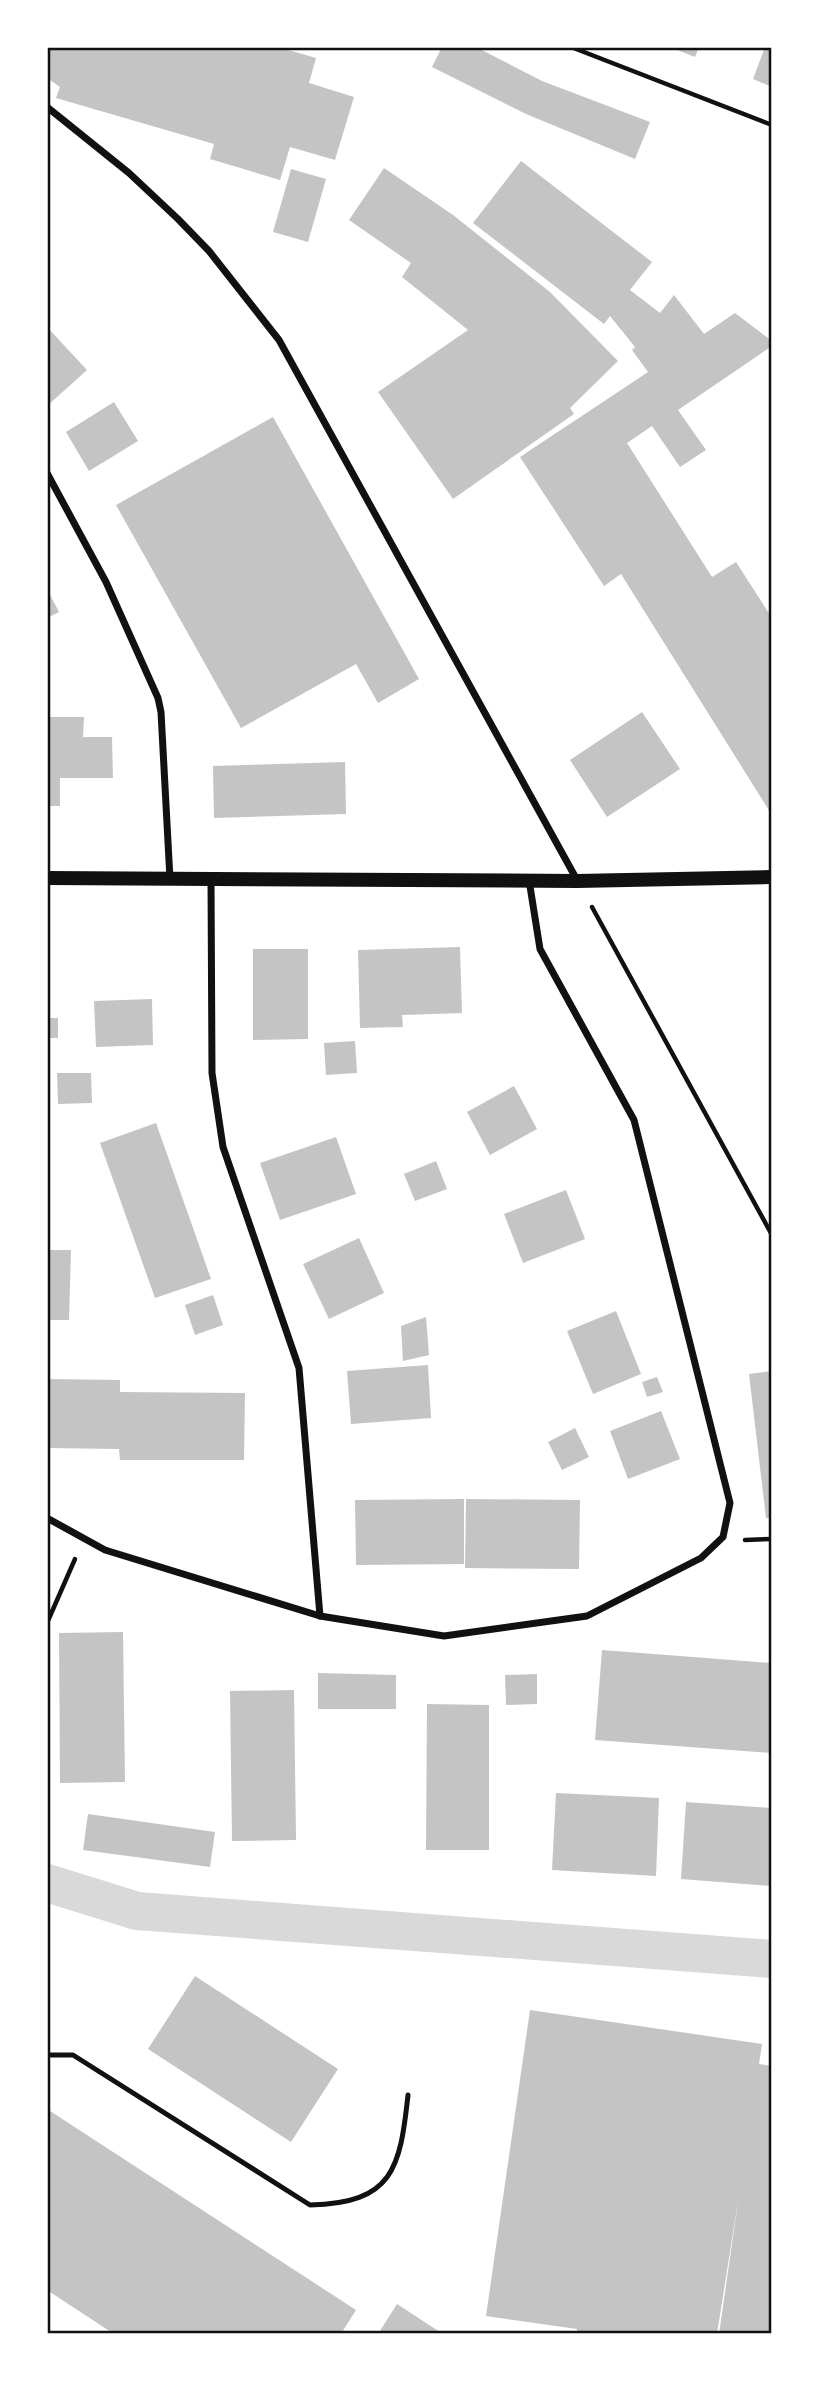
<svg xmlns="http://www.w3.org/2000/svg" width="819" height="2381" font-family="'IBM Plex Sans',sans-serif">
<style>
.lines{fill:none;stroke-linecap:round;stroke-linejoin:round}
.canal{stroke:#d9d9d9;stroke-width:38}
.building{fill:#c4c4c4}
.path{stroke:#111;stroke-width:4.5}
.service{stroke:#111;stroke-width:5}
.minor{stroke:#111;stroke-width:7}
.secondary{stroke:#111;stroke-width:14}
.neatline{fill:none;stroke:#111;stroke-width:2.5}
</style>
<rect width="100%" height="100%" fill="#fff"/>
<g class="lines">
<polyline class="canal" points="47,1883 137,1911 772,1959"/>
</g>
<g class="building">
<polygon points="47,47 278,47 316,58 309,83 354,97 335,160 290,147 280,180 210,159 214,144 56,98 60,87 47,78"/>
<polygon points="442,47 476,47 542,81 650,122 635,159 526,114 432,67"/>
<polygon points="670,47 699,47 695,57"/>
<polygon points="765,47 772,47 772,87 753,79"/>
<polygon points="521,161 652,262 630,290 660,313 674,295 704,334 735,313 772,341 772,346 678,410 706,450 680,467 652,426 627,443 712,577 736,562 772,618 770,812 621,574 604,586 520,457 648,372 632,350 635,347 610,316 604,324 473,223"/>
<polygon points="384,168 453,215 550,292 618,361 570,408 574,414 453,499 378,392 468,330 402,277 411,263 349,220"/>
<polygon points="291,169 326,179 308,242 273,232"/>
<polygon points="47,327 87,370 47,406"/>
<polygon points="114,402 138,441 89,471 66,432"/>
<polygon points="273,417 419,679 378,703 356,664 241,728 116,505"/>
<polygon points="47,589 59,612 47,618"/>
<polygon points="642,712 680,769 607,817 570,760"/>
<polygon points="47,717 84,717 83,737 112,737 113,778 60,778 60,806 47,806"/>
<polygon points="345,762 346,814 214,818 213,766"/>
<polygon points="460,947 462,1013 402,1015 403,1027 360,1028 358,950"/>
<polygon points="253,949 308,949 308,1039 253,1040"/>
<polygon points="152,999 153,1045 96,1047 94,1001"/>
<rect x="47" y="1018" width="11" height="20"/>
<polygon points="355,1041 357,1073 326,1075 324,1043"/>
<polygon points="57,1073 91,1073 92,1103 58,1104"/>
<polygon points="514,1086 537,1129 490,1155 467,1112"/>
<polygon points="156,1123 211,1279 155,1298 100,1143"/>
<polygon points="336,1137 356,1194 280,1220 260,1163"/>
<polygon points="436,1161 447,1189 415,1201 404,1174"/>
<polygon points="566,1190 585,1239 523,1263 504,1214"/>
<polygon points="359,1238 384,1293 329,1319 303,1264"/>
<polygon points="47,1250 71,1250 69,1320 47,1320"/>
<polygon points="213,1295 223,1325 195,1335 185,1305"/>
<polygon points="616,1311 641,1374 593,1394 567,1331"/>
<polygon points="426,1317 429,1355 403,1361 401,1326"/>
<polygon points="428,1365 431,1418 351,1424 347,1371"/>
<polygon points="772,1371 772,1518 766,1518 749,1374"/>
<polygon points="657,1377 663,1392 647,1397 642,1382"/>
<polygon points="47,1379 120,1380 120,1392 245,1393 244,1460 120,1460 119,1449 47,1448"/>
<polygon points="661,1411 680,1459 628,1479 610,1431"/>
<polygon points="575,1428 589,1457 562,1470 548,1442"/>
<polygon points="464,1499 464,1564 356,1565 355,1500"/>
<polygon points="466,1499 580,1500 579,1569 465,1568"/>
<polygon points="123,1632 125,1782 60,1783 59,1633"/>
<polygon points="602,1650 772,1663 772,1753 595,1740"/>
<polygon points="318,1673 396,1675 396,1709 318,1709"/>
<polygon points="537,1674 537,1704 506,1705 505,1675"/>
<polygon points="294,1690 296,1840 232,1841 230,1691"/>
<polygon points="427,1704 489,1705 489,1850 426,1850"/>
<polygon points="556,1793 659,1798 656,1876 552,1870"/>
<polygon points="686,1802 772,1808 772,1886 681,1879"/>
<polygon points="88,1814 215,1832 210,1867 83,1850"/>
<polygon points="195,1976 338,2069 291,2142 148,2049"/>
<polygon points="530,2010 762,2044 759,2064 772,2066 772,2334 719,2334 739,2195 717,2334 577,2334 577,2329 486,2316"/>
<polygon points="47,2109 356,2310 341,2334 114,2334 47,2290"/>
<polygon points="397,2304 443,2334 378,2334"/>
</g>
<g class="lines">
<g class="path">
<polyline points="571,47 772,125"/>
<polyline points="592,907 772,1235"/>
<polyline points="745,1540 772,1539"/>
<polyline points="47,1623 75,1559"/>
</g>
<g class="service">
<path d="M47,2055h26l237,150c83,-2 90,-36 98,-110"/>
<polyline points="47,2332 50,2334"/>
</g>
<g class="minor">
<polyline points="47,107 129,173 178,219 209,251 279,340 577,880"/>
<polyline points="47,473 106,582 158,698 161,712 170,879"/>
<polyline points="211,879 212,1073 223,1147 299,1368 320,1616"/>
<polyline points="47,1518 105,1550 320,1616 444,1636 587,1616 701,1558 723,1537 730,1503 634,1120 540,949 529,880"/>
</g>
<polyline class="secondary" points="47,878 577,881 772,877"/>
</g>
<rect width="819" height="2381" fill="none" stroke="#ffffff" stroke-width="98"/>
<rect x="49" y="49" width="721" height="2283" class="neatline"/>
</svg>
